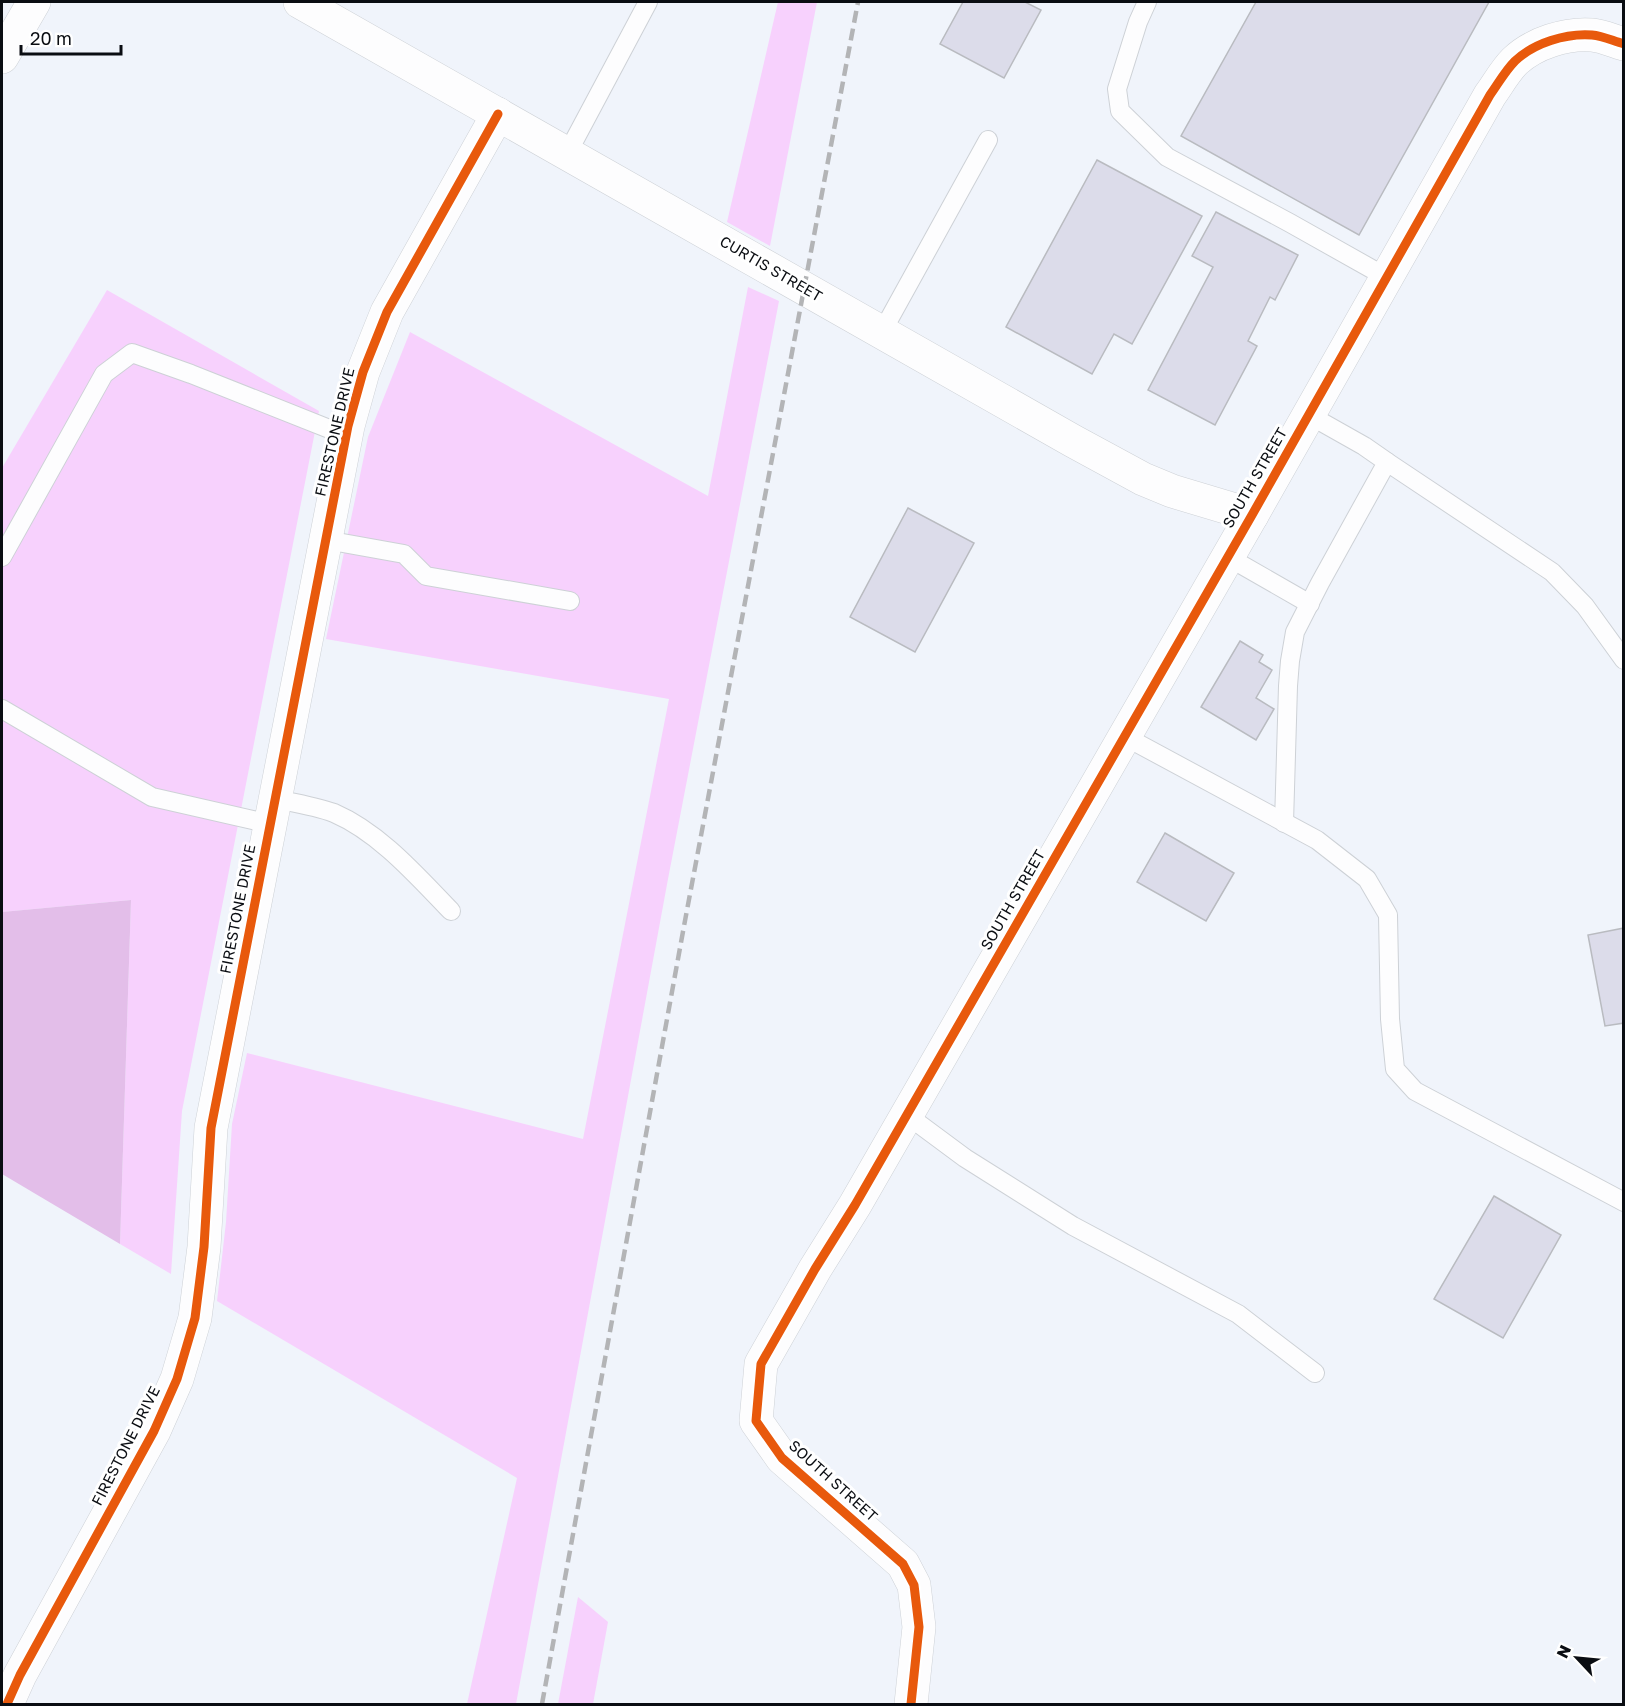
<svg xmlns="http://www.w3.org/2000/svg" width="1625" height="1706" font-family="'Golos Text',sans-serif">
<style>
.green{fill:#f7d1fd}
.forest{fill:#e3bee9}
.building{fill:#dcdcea;stroke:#b9bbc0;stroke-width:1.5}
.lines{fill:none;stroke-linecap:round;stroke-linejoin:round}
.service-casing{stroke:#cdd1d6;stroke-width:20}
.minor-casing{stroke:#cdd1d6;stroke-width:34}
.service{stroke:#fdfdfe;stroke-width:18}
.minor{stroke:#fdfdfe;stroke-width:33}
.rail{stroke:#b3b4b6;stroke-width:4.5;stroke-dasharray:12 6;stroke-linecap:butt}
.cycleway-casing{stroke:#fff;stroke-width:13}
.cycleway{stroke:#e8590c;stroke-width:9}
.labels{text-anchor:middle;stroke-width:6;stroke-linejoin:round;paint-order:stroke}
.street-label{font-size:15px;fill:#0a0d12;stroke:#fff}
</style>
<rect width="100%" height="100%" fill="#f0f4fb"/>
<g class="green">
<polygon points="778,2 817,2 770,246 727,222"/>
<polygon points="748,287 779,301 668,879 516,1704 467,1704 517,1478 217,1301 226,1222 232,1124 247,1053 583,1139 669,699 326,639 368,437 410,332 708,496"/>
<polygon points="107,290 319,411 182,1111 171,1274 120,1244 131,900 2,912 2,468"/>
<polygon points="578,1597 608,1622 593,1704 558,1704"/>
</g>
<polygon class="forest" points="131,900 120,1244 2,1174 2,912"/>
<g class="building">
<polygon points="963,2 1025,2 1041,10 1004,78 940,44"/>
<polygon points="1256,2 1489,2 1359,235 1181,136"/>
<polygon points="1097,160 1202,216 1132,344 1114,334 1092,374 1006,327"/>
<polygon points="1216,212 1298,255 1275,300 1270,297 1248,341 1257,346 1215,425 1148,390 1213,267 1192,256"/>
<polygon points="908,508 974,543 915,652 850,617"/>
<polygon points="1240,641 1263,655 1259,662 1272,670 1256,698 1274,709 1256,740 1201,707"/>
<polygon points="1165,833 1234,873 1206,921 1137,882"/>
<polygon points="1624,928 1624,1023 1605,1026 1588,935"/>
<polygon points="1494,1196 1561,1235 1503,1338 1434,1299"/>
</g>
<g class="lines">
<g class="service-casing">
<g id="service">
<polyline points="1147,2 1138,22 1117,89 1120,111 1167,157 1290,223 1386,277"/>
<polyline points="567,154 648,2"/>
<polyline points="882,332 988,140"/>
<polyline points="1387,462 1552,572 1585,606 1624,660"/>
<polyline points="326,540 404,554 426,576 570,601"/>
<polyline points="2,557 104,374 132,353 191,374 347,436"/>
<polyline points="1228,557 1310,604"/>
<polyline points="2,709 152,797 270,824"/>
<polyline points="1124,736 1317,840 1367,879 1388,915 1390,1019 1395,1069 1415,1091 1624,1202"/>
<path d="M275,799c20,4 40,7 59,14 46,20 83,63 117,98"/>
<polyline points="1284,823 1288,686 1290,661 1295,632 1320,583 1387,462 1364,446 1309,415"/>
<polyline points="907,1115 965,1158 1073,1226 1238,1314 1315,1373"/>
</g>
</g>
<g class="minor-casing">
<g id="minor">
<polyline points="300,2 1073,441 1143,479 1172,491 1252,515"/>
<polyline points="2,57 34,2"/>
<polyline points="7,1704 20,1675 154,1431 177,1379 195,1318 204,1247 211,1128 348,426 363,372 387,312 498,114"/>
<path d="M911,1704l8,-77 -5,-42 -11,-21 -121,-106 -26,-37 5,-57 54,-95 40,-64 397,-690 238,-420c8,-11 15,-24 25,-34 19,-18 51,-28 77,-26 11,1 21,6 32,9"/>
</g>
</g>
<use href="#service" class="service"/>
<use href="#minor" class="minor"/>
<polyline class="rail" points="542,1704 684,926 858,2"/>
<g class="cycleway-casing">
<g id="cycleway">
<polyline points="7,1704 20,1675 154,1431 177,1379 195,1318 204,1247 211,1128 348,426 363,372 387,312 498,114"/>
<path d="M911,1704l8,-77 -5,-42 -11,-21 -121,-106 -26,-37 5,-57 54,-95 40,-64 397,-690 238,-420c8,-11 15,-24 25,-34 19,-18 51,-28 77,-26 11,1 21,6 32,9"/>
</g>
</g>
<use href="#cycleway" class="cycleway"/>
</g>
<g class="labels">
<g class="street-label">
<text transform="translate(771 269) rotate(30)" y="5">CURTIS STREET</text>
<text transform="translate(335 432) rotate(-77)" y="5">FIRESTONE DRIVE</text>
<text transform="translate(1255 478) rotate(-60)" y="5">SOUTH STREET</text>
<text transform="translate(1013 900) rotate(-60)" y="5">SOUTH STREET</text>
<text transform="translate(238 909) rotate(-79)" y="5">FIRESTONE DRIVE</text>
<text transform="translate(126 1446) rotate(-63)" y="5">FIRESTONE DRIVE</text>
<text transform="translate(833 1481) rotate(42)" y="5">SOUTH STREET</text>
</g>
</g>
<rect width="1625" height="1706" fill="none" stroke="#0a0d12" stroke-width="6"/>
<g transform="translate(1577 1658) rotate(296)" stroke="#ffffff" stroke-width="4.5" paint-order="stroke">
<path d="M0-4.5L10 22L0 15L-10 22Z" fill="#0a0d12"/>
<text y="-9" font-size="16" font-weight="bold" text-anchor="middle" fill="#0a0d12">N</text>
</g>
<path d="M21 45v9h100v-9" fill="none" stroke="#0a0d12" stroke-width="3"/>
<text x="30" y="45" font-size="18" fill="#0a0d12" stroke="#ffffff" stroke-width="4.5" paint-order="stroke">20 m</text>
</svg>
